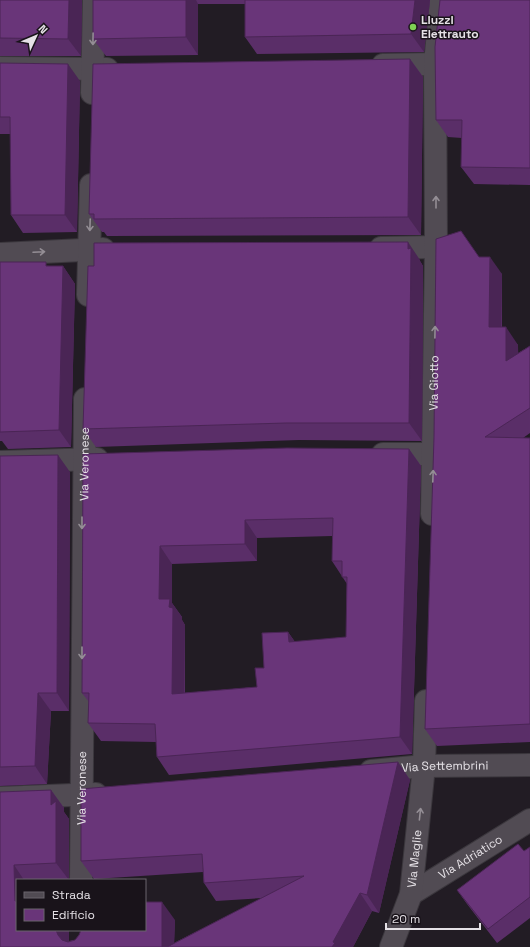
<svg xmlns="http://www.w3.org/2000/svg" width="530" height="947" font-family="'Space Grotesk',sans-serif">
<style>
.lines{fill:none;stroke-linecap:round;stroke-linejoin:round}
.minor-casing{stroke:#3b373d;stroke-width:24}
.tertiary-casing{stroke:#3b373d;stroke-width:24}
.minor{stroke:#514b53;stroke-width:22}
.tertiary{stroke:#514b53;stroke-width:22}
.wall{fill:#5a2e68;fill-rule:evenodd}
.shaded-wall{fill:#4a2555}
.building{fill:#693579;stroke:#4a2555;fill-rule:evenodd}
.oneway{stroke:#948e95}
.poi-dot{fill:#7ed153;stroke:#19131a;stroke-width:1.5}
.labels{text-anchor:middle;stroke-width:3;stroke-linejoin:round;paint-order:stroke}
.poi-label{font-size:12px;font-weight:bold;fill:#e5e1e6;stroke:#19131a;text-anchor:start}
.street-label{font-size:12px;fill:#e5e1e6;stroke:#19131a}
</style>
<rect width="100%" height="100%" fill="#221c24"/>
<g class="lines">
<g class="minor-casing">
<g id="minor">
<polyline points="383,65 435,64"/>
<polyline points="0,68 107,69"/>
<polyline points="92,93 94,0"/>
<polyline points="381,248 436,247"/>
<polyline points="0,254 103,249"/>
<polyline points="88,295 91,185"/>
<polyline points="383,454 434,454"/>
<polyline points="0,462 97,459"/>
<path id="s1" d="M371,771l53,-5 106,-1"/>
<polyline points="0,798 96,794"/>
<path id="s2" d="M81,880l4,-481"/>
<path id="s3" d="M411,894l119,-74"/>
</g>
</g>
<g class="tertiary-casing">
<g id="tertiary">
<path id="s4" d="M432,514l4,-267 -1,-183 6,-64"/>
<path id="s5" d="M391,947l20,-53 13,-128 2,-65"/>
</g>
</g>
<use href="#minor" class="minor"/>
<use href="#tertiary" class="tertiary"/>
</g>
<g class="wall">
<polygon points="0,0 82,0 81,56 0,56"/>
<polygon points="93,0 430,0 424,52 257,54 245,37 245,4 198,4 198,55 106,56 93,39"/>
<polygon points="530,0 530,185 474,184 461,167 462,138 448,137 436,120"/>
<polygon points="410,59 423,77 421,235 107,236 104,232 102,232 89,214"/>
<polygon points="0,63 80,81 77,232 23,233 11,215 11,134 0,134"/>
<polygon points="479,257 502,274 502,327 518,345 518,353 530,346 530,433 523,438 530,438 530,742 437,746 425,729"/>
<polygon points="420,260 420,261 423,266 422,441 299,440 96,447 83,429"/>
<polygon points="0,262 50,266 63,266 75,284 71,447 8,449 2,441 0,441"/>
<path d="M409,449l12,17 -9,288 -243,21 -12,-18 -1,-15 -55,-1 -13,-18 1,-21 -7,-9 1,-239zM332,536v25l15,23 -1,53 -51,5 -7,-10 -24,36 -7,19 -72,6v-68l-3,-5v-3l-10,-14v-39l85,-3v-23z"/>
<polygon points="0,456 70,472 69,711 51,711 47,784 0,786"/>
<polygon points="398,762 410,780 379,913 372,911 353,947 0,947 0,792 51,790 64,808 64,812 69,819 69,880 17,880 17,930 69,930 69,941 175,920 174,943 262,898 216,901 204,883 203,872 94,879 81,861"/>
<polygon points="530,847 530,918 497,943 467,904 457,890 524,851"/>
</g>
<g class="shaded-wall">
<polygon points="69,0 82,0 81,56 68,39"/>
<polygon points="186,0 196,0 198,4 198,55 186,37"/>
<polygon points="415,0 430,0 424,52 411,34"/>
<polygon points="410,59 423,77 421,235 408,217"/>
<polygon points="68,64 80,81 77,232 65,215"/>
<polygon points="408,242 420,260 420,261 423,266 422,441 409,423"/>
<polygon points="490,257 502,274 501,344 489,327"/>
<polygon points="63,266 75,284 71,447 59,430"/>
<polygon points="506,327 518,345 519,378 506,361"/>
<polygon points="409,449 421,466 412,754 400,737"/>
<polygon points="58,455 70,472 69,711 57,693"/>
<polygon points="245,520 257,538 257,561 245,544"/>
<polygon points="160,546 172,564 172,603 182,617 182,620 185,625 184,712 172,694 159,599"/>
<polygon points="288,632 300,649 289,642"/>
<polygon points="38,693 51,711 47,784 35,766"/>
<polygon points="398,762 410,780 379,913 367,895"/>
<polygon points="51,790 64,808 64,812 69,819 69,880 56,863 51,805"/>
<polygon points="14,865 24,880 17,880 17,905 15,901"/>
<polygon points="360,893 372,911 353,947 332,947 333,942"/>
<polygon points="162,902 175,920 174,947 162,947"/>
<polygon points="56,930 69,930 69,947 58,935"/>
</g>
<g class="building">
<polygon points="0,0 69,0 68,39 0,38"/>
<polygon points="93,0 186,0 186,37 93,39"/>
<polygon points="245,0 415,0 411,34 245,37"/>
<polygon points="440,0 530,0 530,168 461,167 462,120 436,120 435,47"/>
<polygon points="410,59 408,217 94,219 94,214 89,214 93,64"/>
<polygon points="0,63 68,64 65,215 11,215 10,117 0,117"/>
<polygon points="461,231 479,257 490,257 489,327 506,327 506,361 530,346 530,408 485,437 530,438 530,724 425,729 434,437 436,239"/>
<polygon points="408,242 408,249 411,248 409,423 286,423 83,429 88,266 94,266 94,243"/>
<polygon points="0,262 46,262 46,266 63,266 59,430 0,432"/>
<path d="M287,448l122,1 -9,288 -243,20 -2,-33 -67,-1 1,-30h-7l1,-239zM333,518l-1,43h10v16h5l-1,60 -57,5 -1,-10 -26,1 2,35h-9l2,19 -85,7 1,-86 -4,-1 1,-8h-11l1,-53 85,-2v-24z"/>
<polygon points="58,455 57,693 38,693 35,766 0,767 0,456"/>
<polygon points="398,762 367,895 360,893 333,942 335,943 332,947 167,947 304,876 204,883 202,854 81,861 81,789"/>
<polygon points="51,790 51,805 56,801 56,863 14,865 15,901 17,901 17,930 56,930 58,935 62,940 68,942 75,940 79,935 81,930 145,930 145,902 162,902 162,947 0,947 0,792"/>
<polygon points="518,844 524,851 530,847 530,897 488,929 457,890"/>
</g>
<defs><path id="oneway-shaft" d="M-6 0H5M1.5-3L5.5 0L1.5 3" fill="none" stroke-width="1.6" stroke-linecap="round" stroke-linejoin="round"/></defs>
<g class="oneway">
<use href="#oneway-shaft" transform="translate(93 39) rotate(91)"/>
<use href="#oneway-shaft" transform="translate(436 202) rotate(-90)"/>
<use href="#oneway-shaft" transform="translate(90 225) rotate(92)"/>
<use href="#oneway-shaft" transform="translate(39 252) rotate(-3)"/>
<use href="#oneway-shaft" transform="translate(435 332) rotate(-89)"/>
<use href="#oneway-shaft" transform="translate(433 476) rotate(-88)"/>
<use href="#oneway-shaft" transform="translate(82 523) rotate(90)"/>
<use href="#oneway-shaft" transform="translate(82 653) rotate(90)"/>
<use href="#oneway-shaft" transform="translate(420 814) rotate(-84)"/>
</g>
<circle class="poi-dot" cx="413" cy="27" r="4"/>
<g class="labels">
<g class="poi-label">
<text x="421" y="24">Liuzzi<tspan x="421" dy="14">Elettrauto</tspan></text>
</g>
<g class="street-label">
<text dy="4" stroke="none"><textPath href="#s4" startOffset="131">Via Giotto</textPath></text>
<text dy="4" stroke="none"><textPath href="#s2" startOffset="416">Via Veronese</textPath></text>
<text dy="4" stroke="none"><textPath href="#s1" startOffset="74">Via Settembrini</textPath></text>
<text dy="4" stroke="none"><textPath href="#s2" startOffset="92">Via Veronese</textPath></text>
<text dy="4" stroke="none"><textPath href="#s3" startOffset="70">Via Adriatico</textPath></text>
<text dy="4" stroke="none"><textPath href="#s5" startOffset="92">Via Maglie</textPath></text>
</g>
</g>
<rect x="16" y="879" width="130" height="52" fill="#19131a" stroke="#6b656c"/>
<rect x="24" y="892" width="20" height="6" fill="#514b53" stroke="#6b656c"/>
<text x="52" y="899" font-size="12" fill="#e5e1e6">Strada</text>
<rect x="24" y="909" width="20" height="12" fill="#693579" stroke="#6b656c"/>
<text x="52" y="919" font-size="12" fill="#e5e1e6">Edificio</text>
<g transform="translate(36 36) rotate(46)" stroke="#19131a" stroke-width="3" paint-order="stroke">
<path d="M0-3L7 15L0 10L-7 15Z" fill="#e5e1e6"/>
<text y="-6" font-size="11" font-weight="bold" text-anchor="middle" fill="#e5e1e6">N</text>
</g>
<path d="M386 923v6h94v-6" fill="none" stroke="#e5e1e6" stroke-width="2"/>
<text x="392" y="923" font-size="12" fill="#e5e1e6" stroke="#19131a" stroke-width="3" paint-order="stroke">20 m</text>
</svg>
